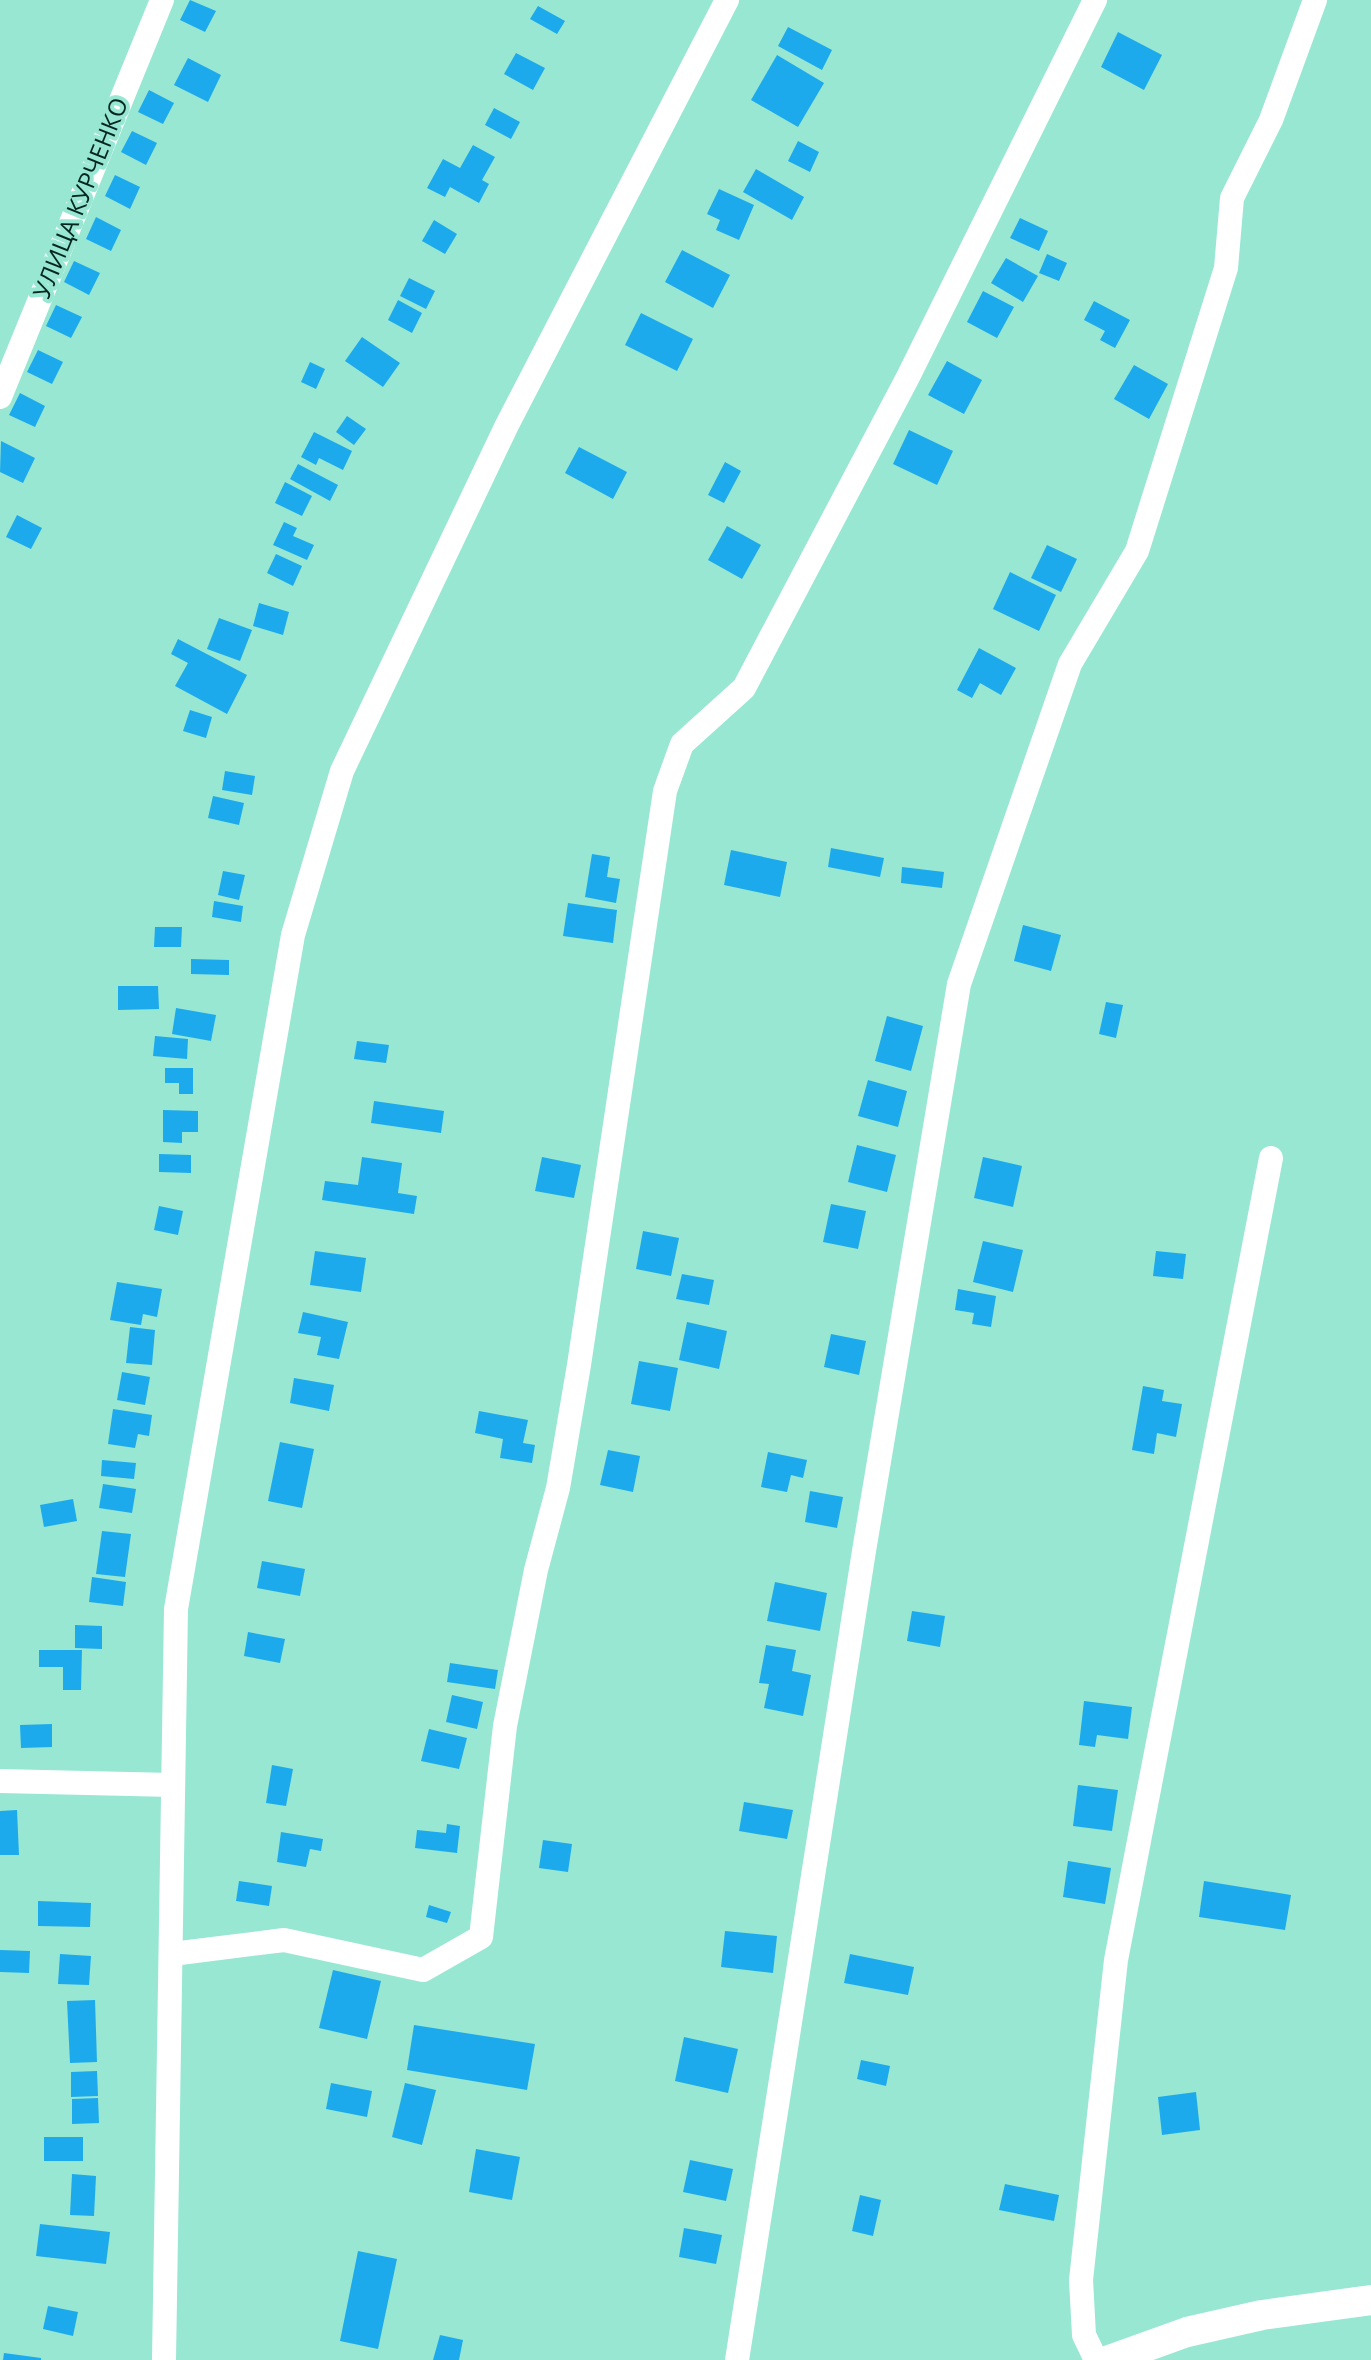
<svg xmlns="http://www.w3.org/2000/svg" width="1371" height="2360" font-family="'Open Sans',sans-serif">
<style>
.building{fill:#1caaec}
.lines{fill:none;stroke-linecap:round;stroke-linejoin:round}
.minor{stroke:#fff;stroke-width:24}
.major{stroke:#fff;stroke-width:30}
.labels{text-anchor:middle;stroke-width:8;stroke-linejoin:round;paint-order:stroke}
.street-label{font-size:24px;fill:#042620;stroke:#98e7d3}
</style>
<rect width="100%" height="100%" fill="#98e7d3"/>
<g class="building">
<polygon points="190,0 216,11 205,32 180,20"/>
<polygon points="538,6 565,21 557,34 530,19"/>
<polygon points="788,27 832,50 822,70 778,46"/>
<polygon points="1118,32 1162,55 1144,90 1101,67"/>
<polygon points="516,53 545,68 533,90 504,74"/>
<polygon points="777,55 824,83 798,127 751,100"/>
<polygon points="188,58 221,75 208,102 174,85"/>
<polygon points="149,90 174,103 163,124 138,112"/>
<polygon points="494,108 520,122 511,139 485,125"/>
<polygon points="132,131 157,143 146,165 121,152"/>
<polygon points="798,141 819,152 810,172 788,161"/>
<polygon points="473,145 495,157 482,180 489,184 479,203 450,187 445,197 427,188 443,159 460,168"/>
<polygon points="756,169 804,197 792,220 743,192"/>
<polygon points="115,175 140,187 130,209 105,196"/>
<polygon points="719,189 754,205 739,240 716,230 720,220 707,214"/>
<polygon points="96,217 121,230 111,251 86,239"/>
<polygon points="1020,218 1048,231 1039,251 1010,238"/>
<polygon points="434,220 457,234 445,254 422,241"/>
<polygon points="682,250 730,275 713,308 665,282"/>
<polygon points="1047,254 1067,263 1059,281 1039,273"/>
<polygon points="1006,258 1038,276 1023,302 991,283"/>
<polygon points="74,261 100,273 89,295 64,282"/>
<polygon points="409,278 435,291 426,309 400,296"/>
<polygon points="983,291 1014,307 997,338 967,322"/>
<polygon points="398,300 422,313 412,333 388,320"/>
<polygon points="1094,301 1130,320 1115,348 1100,340 1105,331 1084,320"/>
<polygon points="56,305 82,317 71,338 46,326"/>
<polygon points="641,313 693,339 677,371 625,345"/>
<polygon points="362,337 400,363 383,387 345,361"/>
<polygon points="38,350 63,362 52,384 27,372"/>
<polygon points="947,361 982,380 964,414 928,395"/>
<polygon points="310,362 325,369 316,389 301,382"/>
<polygon points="1134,365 1168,384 1149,419 1114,399"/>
<polygon points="20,393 45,406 35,427 9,415"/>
<polygon points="347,416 366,429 354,445 336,432"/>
<polygon points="909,430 953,451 937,485 893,464"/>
<polygon points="314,432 352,451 343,470 319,458 316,465 301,457"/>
<polygon points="1,441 35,458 23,483 0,472"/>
<polygon points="579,447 627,472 613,499 565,473"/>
<polygon points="725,462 741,471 724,503 708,495"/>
<polygon points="298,464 338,485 330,501 290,479"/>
<polygon points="285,482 312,496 302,516 275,503"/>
<polygon points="17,515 42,528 31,549 6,537"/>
<polygon points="284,522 297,528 293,536 314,545 307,560 273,545"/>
<polygon points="727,526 761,545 742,579 708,560"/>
<polygon points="1047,545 1077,559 1061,592 1031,578"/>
<polygon points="276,554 302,566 293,586 267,573"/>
<polygon points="1010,572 1056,595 1039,631 993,609"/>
<polygon points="259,603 289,612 283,635 253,626"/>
<polygon points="219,618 252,630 240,661 207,649"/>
<polygon points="178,639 247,675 227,714 175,686 188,663 171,654"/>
<polygon points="979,648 1016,668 1001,695 980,683 972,698 957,690"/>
<polygon points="190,710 212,717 206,738 183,731"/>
<polygon points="225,771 255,776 252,795 222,790"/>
<polygon points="213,796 244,803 239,825 208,818"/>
<polygon points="831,848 884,858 880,877 828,867"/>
<polygon points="731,850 787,862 780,897 724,885"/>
<polygon points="592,854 610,857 607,877 620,879 616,903 585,897"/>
<polygon points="902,867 944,872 942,888 901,883"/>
<polygon points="223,871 245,875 239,900 218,895"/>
<polygon points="214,901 243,906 241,922 212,917"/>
<polygon points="568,903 617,910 613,943 563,936"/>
<polygon points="1023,925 1061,935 1051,971 1014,961"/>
<polygon points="155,927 182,927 181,947 154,947"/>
<polygon points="191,959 229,960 229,975 191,974"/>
<polygon points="118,986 158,986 159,1009 118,1010"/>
<polygon points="1106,1002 1123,1005 1116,1038 1099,1034"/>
<polygon points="176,1008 216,1015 211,1041 172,1034"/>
<polygon points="887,1016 923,1026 911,1071 875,1061"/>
<polygon points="155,1036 188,1039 187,1059 153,1056"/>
<polygon points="357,1041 389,1045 386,1063 354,1059"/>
<polygon points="165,1068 193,1068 193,1094 179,1094 179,1083 165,1083"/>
<polygon points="868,1080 907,1091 898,1127 858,1116"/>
<polygon points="374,1101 444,1111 441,1133 371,1123"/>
<polygon points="163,1110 198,1111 198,1132 182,1132 182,1143 163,1142"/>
<polygon points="857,1145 896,1155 887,1192 848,1182"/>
<polygon points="159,1154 191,1155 191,1173 159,1172"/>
<polygon points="362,1157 402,1163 398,1193 417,1196 414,1214 322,1200 325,1181 358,1185"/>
<polygon points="542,1157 581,1165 574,1198 535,1191"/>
<polygon points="983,1157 1022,1166 1013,1207 974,1198"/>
<polygon points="831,1204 866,1211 858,1249 823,1242"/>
<polygon points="159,1206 183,1211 178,1235 154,1230"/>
<polygon points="643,1231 679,1238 671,1276 636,1269"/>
<polygon points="983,1241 1023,1250 1013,1292 973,1282"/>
<polygon points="315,1251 366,1258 361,1292 310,1285"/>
<polygon points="1156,1251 1186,1254 1183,1279 1153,1276"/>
<polygon points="682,1274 714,1280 709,1305 676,1299"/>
<polygon points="117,1282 162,1289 157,1317 143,1314 141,1325 110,1320"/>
<polygon points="958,1289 996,1296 991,1327 972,1324 974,1313 955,1310"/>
<polygon points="303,1312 348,1322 339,1359 317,1355 321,1337 298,1333"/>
<polygon points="687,1322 727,1331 719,1369 679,1360"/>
<polygon points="130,1327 155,1330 152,1365 126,1363"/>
<polygon points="831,1334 866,1341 859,1375 824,1367"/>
<polygon points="639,1361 678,1368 670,1411 631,1404"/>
<polygon points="122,1372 150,1377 145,1405 117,1400"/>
<polygon points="294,1378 334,1385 329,1411 290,1403"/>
<polygon points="1143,1386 1164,1390 1162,1401 1182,1404 1176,1437 1157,1433 1154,1454 1132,1450"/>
<polygon points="113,1409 152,1415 149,1436 138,1434 135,1448 108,1444"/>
<polygon points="479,1411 528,1420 523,1443 535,1445 532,1463 500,1458 503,1439 475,1433"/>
<polygon points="280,1442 314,1449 302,1508 268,1501"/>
<polygon points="608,1450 640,1456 633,1492 600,1485"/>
<polygon points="768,1452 807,1460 803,1478 791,1475 787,1492 761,1487"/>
<polygon points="102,1460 136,1463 134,1479 101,1476"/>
<polygon points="103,1484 136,1489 132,1513 99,1508"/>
<polygon points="810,1491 843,1497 837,1528 805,1522"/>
<polygon points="73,1499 77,1521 44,1527 40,1505"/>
<polygon points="102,1531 131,1534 125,1577 96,1574"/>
<polygon points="262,1561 305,1569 300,1596 257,1588"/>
<polygon points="92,1577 126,1582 123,1606 89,1602"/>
<polygon points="775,1582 827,1593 820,1631 767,1621"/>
<polygon points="912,1611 945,1616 940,1647 907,1641"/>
<polygon points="75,1625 102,1626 102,1649 75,1648"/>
<polygon points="248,1632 285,1639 280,1663 244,1656"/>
<polygon points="766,1645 796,1650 792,1671 811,1675 803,1716 764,1708 769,1684 759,1683"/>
<polygon points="39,1650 82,1650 81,1690 63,1690 63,1667 39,1667"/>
<polygon points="450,1663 498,1670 495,1689 447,1682"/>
<polygon points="452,1695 483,1702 477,1729 446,1722"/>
<polygon points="1084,1701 1132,1707 1128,1739 1097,1735 1095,1747 1079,1745"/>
<polygon points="52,1724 52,1747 21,1748 20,1725"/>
<polygon points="429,1729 467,1738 459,1769 421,1761"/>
<polygon points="272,1765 293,1769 286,1806 266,1803"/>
<polygon points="1078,1785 1118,1790 1112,1831 1073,1826"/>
<polygon points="744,1802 793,1810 787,1839 739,1831"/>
<polygon points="17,1810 19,1855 0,1855 0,1811"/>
<polygon points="447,1824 460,1826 457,1853 415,1848 417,1830 446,1833"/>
<polygon points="281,1832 323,1839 321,1851 310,1849 306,1867 277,1862"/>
<polygon points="543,1840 572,1844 568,1872 539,1868"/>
<polygon points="1068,1861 1111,1868 1105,1904 1063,1897"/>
<polygon points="239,1881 272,1886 269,1906 236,1901"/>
<polygon points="1204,1881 1291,1895 1285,1930 1199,1917"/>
<polygon points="38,1901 91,1903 90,1927 38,1926"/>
<polygon points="429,1905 451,1912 447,1923 426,1917"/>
<polygon points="725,1931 777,1936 773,1973 721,1967"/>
<polygon points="0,1950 30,1951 29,1973 0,1972"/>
<polygon points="60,1954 91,1956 89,1985 58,1984"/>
<polygon points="850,1954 914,1967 908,1995 844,1983"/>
<polygon points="333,1970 381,1981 367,2039 319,2028"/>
<polygon points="95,2000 97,2062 70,2063 67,2001"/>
<polygon points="414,2025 535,2044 527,2090 407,2070"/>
<polygon points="684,2037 738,2049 728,2093 675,2081"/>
<polygon points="861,2060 890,2066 886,2086 857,2079"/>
<polygon points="97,2071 98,2096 71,2097 71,2072"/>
<polygon points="331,2083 372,2091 367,2117 326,2109"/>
<polygon points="405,2083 436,2090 422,2145 392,2137"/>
<polygon points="1196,2092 1200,2130 1162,2135 1158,2097"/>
<polygon points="98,2098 99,2123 72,2124 72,2099"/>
<rect x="44" y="2137" width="39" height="24"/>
<polygon points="476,2149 520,2157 512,2200 469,2192"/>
<polygon points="690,2160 733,2169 726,2201 683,2192"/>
<polygon points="72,2174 96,2176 94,2216 70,2215"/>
<polygon points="1005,2184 1059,2195 1054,2221 999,2210"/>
<polygon points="860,2195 881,2200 873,2236 852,2231"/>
<polygon points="40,2224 110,2232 106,2264 36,2256"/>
<polygon points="684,2228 722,2235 716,2264 679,2257"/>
<polygon points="358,2251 397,2259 378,2349 340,2341"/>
<polygon points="48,2306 78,2312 73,2336 43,2329"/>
<polygon points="440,2335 463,2340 459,2360 433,2360"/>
<polygon points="4,2353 41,2358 41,2360 3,2360"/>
</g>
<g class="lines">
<g class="minor">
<polyline points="0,397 162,0"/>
<polyline points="0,1781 173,1785"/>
<polyline points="172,1954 284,1940 423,1970 481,1937 505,1726 536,1570 558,1488 579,1365 665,791 682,744 744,688 908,377 1095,0"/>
<polyline points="164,2360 176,1609 293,935 342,771 507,425 727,0"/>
<polyline points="737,2360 864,1551 959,984 1070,664 1137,551 1226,268 1232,198 1271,120 1315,0"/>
<polyline points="1096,2360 1084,2335 1081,2280 1116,1960 1271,1158"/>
</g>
<polyline class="major" points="1109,2360 1187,2332 1262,2315 1371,2300"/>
</g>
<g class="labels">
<g class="street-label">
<text transform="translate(81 198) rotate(-68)" y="8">УЛИЦА КУРЧЕНКО</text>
</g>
</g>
</svg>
